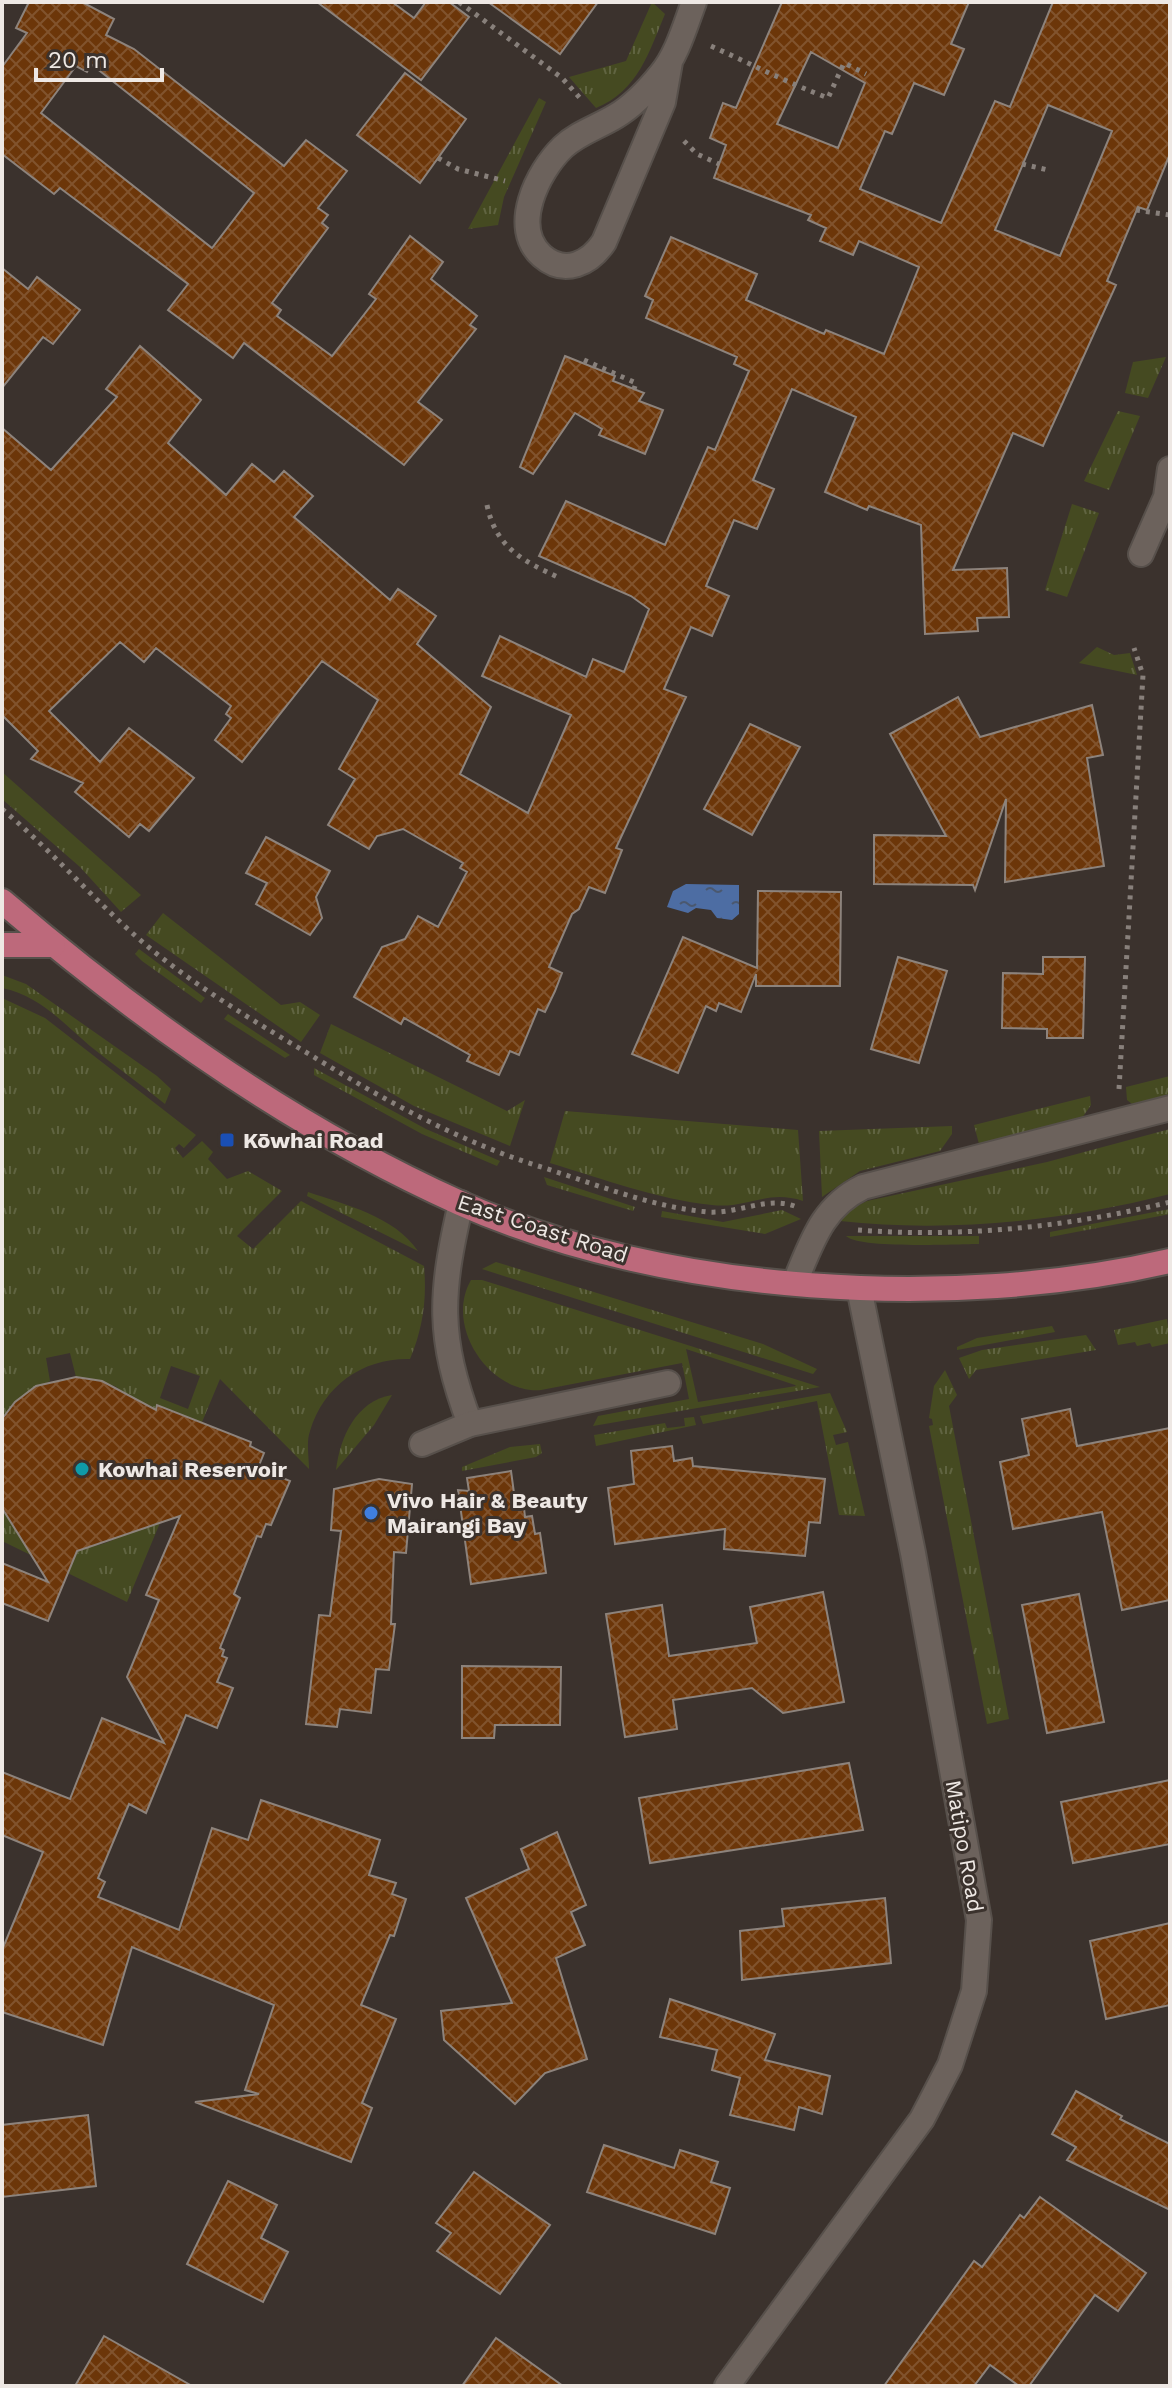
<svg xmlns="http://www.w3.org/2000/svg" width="1172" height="2388" font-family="'Work Sans',sans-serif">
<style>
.grass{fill:url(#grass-tufts);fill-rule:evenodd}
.water{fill:url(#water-ripples)}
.building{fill:url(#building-cross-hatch);stroke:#8d837c;stroke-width:2;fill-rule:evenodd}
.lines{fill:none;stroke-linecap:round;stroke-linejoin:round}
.minor-casing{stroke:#57504b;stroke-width:28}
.major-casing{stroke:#57504b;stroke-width:28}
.path{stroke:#88807b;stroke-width:5;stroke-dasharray:4 6;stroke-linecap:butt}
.minor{stroke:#6c625c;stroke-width:24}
.major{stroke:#bd697b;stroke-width:24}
.transit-dot{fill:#1a4fb4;stroke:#3b322d;stroke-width:3}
.culture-dot{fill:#0f9aa8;stroke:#3b322d;stroke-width:3}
.shop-dot{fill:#3f7fe0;stroke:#3b322d;stroke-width:3}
.labels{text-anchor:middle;stroke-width:6;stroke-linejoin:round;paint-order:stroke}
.poi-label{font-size:22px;font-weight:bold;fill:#eee8e4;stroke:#3b322d;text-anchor:start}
.street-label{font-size:22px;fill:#eee8e4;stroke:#3b322d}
</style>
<defs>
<pattern id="grass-tufts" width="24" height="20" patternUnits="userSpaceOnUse" patternTransform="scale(2)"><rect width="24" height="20" fill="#454a21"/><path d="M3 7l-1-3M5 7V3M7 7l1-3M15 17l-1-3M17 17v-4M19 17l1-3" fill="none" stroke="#606441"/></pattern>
<pattern id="water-ripples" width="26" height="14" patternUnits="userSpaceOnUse" patternTransform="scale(2)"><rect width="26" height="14" fill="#4d6da3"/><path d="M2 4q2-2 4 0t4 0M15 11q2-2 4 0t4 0" fill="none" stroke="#4a586f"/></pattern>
<pattern id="building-cross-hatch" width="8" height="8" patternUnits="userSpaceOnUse" patternTransform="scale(2)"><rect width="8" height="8" fill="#6c3609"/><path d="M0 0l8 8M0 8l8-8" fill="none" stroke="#81532d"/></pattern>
</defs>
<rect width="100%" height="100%" fill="#3b322d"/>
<g class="grass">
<path d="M652,2l13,12c-16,38 -27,77 -69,94l-27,-31 57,-16z"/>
<polygon points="539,98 546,102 504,197 498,225 468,229"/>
<polygon points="1166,357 1148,398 1125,393 1133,362"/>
<polygon points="1118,411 1140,416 1109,490 1084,481"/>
<polygon points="1072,504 1099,513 1067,597 1045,590"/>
<polygon points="1097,647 1114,655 1130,653 1137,675 1079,663"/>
<polygon points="2,772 141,895 121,912 80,867 2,799"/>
<polygon points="163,913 281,1005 300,1002 320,1015 301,1042 146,935"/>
<polygon points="139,949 205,998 201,1003 142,961 135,954"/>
<path d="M2,975l24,9 131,92 14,13 -6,15c-25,-20 -50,-38 -75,-58 -28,-24 -50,-50 -88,-58z"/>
<path d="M2,998l43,20 151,117 -12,13 -5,-4 -4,4 8,10 19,-17 11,11 -5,7 19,20 21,-8 34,20 -45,45 16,13 48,-48 123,65c3,33 -1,62 -14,93 -47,-1 -86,26 -100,72 -4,11 -1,26 -1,38l-89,-90 -93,223 -125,-61v-33c46,26 72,57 124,25l11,-131 -22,-16 -39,-9 -6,-24 -24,5 4,23 -25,13 -23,25zM171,1366l29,10 -12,33 -28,-11z"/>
<polygon points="228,1014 290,1055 285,1058 224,1019"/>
<polygon points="331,1024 507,1111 525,1100 510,1146 414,1106 320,1053"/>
<polygon points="314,1068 426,1129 500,1161 497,1166 422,1134 314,1075"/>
<polygon points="1170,1076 1170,1096 1132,1104 1127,1100 1126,1087"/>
<polygon points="1090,1096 1091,1105 1082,1118 979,1144 974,1125"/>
<path d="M565,1111l233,19 5,71c-36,-12 -56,8 -91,4 -56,-6 -109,-26 -162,-42z"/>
<polygon points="952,1126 952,1134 940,1151 860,1171 822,1197 819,1131"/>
<path d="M1170,1129v65c-106,27 -221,39 -330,27l9,-11 18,-9 180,-39z"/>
<polygon points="544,1177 635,1207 633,1211 547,1185"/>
<path d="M308,1192c38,13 86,24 110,59l-111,-55z"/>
<polygon points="1170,1209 1170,1214 1160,1216 1050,1237 1050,1232"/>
<polygon points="782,1210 801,1219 765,1234 661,1217 662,1211 723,1222"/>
<path d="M846,1236h133v8c-23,0 -120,5 -133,-8z"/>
<polygon points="496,1262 763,1344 817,1369 813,1374 482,1269"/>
<path d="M471,1280h11l338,107 -227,39 5,-10 91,-17 -7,-36 -141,27c-51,4 -97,-63 -70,-110zM686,1349l109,36 1,1 -98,16z"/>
<polygon points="1167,1319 1170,1343 1152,1347 1150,1343 1137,1346 1135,1342 1118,1345 1114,1330"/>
<polygon points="1052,1326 1055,1332 957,1350 957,1347 977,1338"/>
<polygon points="1086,1335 1096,1350 976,1370 969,1379 959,1358 982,1350"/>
<polygon points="945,1370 957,1395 949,1406 1009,1719 987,1724 929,1426 933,1425 932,1419 929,1418 934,1386"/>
<polygon points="830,1393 847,1432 833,1435 836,1445 848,1442 865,1516 839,1515 817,1401 703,1424 700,1416"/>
<path d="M392,1395l-18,30 -38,45c4,-33 20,-69 56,-75z"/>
<polygon points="694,1417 696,1425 596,1446 594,1435 665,1423 667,1428 685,1426 684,1418"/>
<polygon points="540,1444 542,1453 536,1457 462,1471 462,1467 510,1447"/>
</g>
<polygon class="water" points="686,884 739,885 739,914 732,920 717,918 711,910 696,908 688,913 667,907 673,891"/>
<g class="building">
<path d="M29,2h53l32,17 -8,16 28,14 150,117 22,-26 41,31 -29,37 10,7 -6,8 6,5 -56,75 9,7 -4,6 55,40 44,-57 -7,-5 41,-58 33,26 -12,17 46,37 -7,9 6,4 -58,73 24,18 -38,45 -160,-122 -11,15 -65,-48 20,-26 -128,-96 -6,6 -52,-40v-87l25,-34 -11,-5zM91,64l163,129 -42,55 -171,-135 35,-47 11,6z"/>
<polygon points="317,2 392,2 414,18 426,2 449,2 469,17 421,80"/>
<polygon points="488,2 598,2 560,54"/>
<path d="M782,2h187l-18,42 13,5 -20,46 -30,-12 -22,51 -7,-3 -25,58 81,34 54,-122 15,6 43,-105h117v152l-23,56 -9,-3 -31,74 9,4 -73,161 -30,-13 -60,137 54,-2 2,49 -32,1 1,13 -53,3 -4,-109 -52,-19 -2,4 -42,-18 31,-75 -64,-28 -39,91 21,9 -17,40 -23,-9 -28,66 23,10 -17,40 -21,-9 -27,62 22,8 -70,151 6,2 -17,43 -16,-6 -10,22 -7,5 -23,53 13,6 -7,18 -10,21 -7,-3 -19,46 -9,-4 -11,24 -32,-14 3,-6 -66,-37 -3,6 -47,-27 28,-50 23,-8 13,-23 20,11 29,-55 -7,-4 3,-5 -60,-34 -26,7 -8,13 -41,-24 27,-46 -16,-10 39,-69 -56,-39 -80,101 -27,-22 16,-22 -5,-4 5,-8 -75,-58 -12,14 -24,-20 -71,69 51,51 29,-34 65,50 -45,53 -9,-7 -11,13 -54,-45 8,-9 -52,-24 7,-8 -36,-36v-287l49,42 66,-73 -11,-8 34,-43 61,54 -33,43 58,52 26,-31 22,18 10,-11 29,25 -19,21 96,83 8,-11 38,27 -19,28 74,63 -31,67 68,39 43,-98 -89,-39 18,-40 86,41 7,-18 31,13 25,-63 -18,-13 -92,-40 27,-55 99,44 43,-98 7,3 34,-79 -15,-7 3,-7 -91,-39 7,-18 -8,-4 26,-59 86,37 -11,26 78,34 2,-4 58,24 35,-87 -60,-26 -6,14 -33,-14 6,-13 -18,-8 3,-5 -97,-37 12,-33 -16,-7 13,-35 13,5zM811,52l54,31 -27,65 -61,-24zM1048,105l64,26 -52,125 -65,-26z"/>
<polygon points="405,73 466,119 420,183 357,135"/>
<polygon points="2,268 28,289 37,277 80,310 53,344 43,337 2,388"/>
<polygon points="565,356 615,376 613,381 644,393 639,401 663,410 645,454 599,435 602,429 575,413 533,474 520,467"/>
<polygon points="958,697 980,737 1092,705 1103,755 1087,758 1104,866 1005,882 1006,799 975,890 973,885 874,884 874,835 946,836 890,734"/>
<polygon points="750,724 800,747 752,835 704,809"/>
<polygon points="266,837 330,871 316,897 322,918 310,935 256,904 267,883 246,873"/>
<polygon points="758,891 841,892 840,986 756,986 756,974 741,1012 719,1003 716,1011 706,1006 678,1073 632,1054 683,937 757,968"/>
<polygon points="898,957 947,971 919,1063 871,1049"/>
<polygon points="1043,957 1085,957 1083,1038 1047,1038 1047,1029 1002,1028 1003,973 1043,974"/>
<polygon points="76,1377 102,1381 156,1410 157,1405 251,1442 250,1446 264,1453 258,1468 290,1481 271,1525 266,1524 261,1537 257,1536 234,1594 240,1598 220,1648 224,1650 222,1656 227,1658 217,1682 233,1688 217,1728 186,1715 146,1813 129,1804 98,1878 105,1882 98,1897 179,1930 212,1828 248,1840 261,1800 380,1840 369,1875 396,1883 392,1894 406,1899 394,1936 390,1935 361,2005 396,2019 362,2103 372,2108 351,2162 195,2102 259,2094 245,2090 274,2005 132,1947 103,2045 2,2012 2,1950 43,1852 2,1835 2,1772 70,1799 102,1718 164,1743 127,1677 159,1600 146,1595 180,1516 77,1551 48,1621 2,1603 2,1563 48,1582 2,1508 2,1419 15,1402 36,1386"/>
<polygon points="1070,1409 1077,1446 1170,1428 1170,1600 1122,1610 1102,1512 1013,1529 1000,1462 1029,1455 1022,1419"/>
<polygon points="672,1446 674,1461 692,1458 693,1466 825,1479 820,1523 809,1522 805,1556 724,1549 725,1529 615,1544 608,1488 634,1484 631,1451"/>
<polygon points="511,1471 516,1508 524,1508 525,1517 532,1516 535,1534 540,1533 546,1573 471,1584 458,1490 469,1491 467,1478"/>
<polygon points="379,1479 412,1484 406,1553 394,1552 391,1624 395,1624 389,1670 376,1669 371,1713 340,1709 337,1727 306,1724 319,1615 330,1616 341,1531 331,1530 334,1489"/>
<polygon points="823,1592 844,1702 783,1713 752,1688 673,1700 677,1729 625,1737 606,1614 662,1605 669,1656 757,1643 750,1607"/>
<polygon points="1079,1594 1104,1722 1047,1733 1022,1605"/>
<polygon points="462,1666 561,1667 560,1725 495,1725 494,1738 462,1738"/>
<polygon points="849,1763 863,1830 650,1863 639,1798"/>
<polygon points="1170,1780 1170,1844 1073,1863 1061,1802"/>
<polygon points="557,1832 586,1905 571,1912 585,1945 556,1958 587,2059 545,2073 515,2104 444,2040 441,2011 512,2003 466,1898 529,1869 521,1849"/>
<polygon points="885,1898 891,1963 742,1980 740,1931 784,1926 782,1909"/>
<polygon points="1170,1923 1170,2005 1106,2019 1090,1941"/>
<polygon points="670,1999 775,2034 765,2060 830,2076 822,2114 799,2107 794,2130 730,2115 740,2078 712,2070 717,2050 660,2037"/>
<polygon points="1076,2091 1122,2116 1120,2119 1170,2144 1170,2210 1067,2160 1076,2147 1052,2134"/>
<polygon points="88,2115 96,2186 2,2197 2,2125"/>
<polygon points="604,2145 674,2168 680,2150 718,2162 711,2182 730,2188 715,2234 587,2192"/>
<polygon points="474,2172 550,2225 500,2294 437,2251 451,2233 436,2223"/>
<polygon points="228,2181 277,2205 261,2238 288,2252 263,2302 187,2264"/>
<polygon points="1040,2197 1146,2273 1118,2311 1095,2295 1029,2386 1019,2386 990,2365 974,2386 884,2386 974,2261 982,2267 1020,2215 1024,2218"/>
<polygon points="104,2336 192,2386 75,2386"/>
<polygon points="496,2338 563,2386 462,2386"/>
</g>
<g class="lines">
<g class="minor-casing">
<g id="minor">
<path d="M670,62l-7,40 -59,140c-14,21 -39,34 -62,14 -32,-28 -5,-84 21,-109 15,-14 35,-20 53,-31 17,-10 32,-26 45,-42 16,-19 24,-48 33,-72"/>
<polyline points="1141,554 1166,497 1170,469"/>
<path d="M461,1203c-21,91 -24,133 9,221"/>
<path d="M795,1282c17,-40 27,-75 68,-95l307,-79"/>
<polyline points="422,1444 470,1424 668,1383"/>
<polyline points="727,2386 922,2119 950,2065 974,1991 979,1920 913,1553 859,1288"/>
</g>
</g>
<g class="major-casing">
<g id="major">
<path d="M2,901c139,119 291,227 458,302 206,92 493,108 710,58"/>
<polyline points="2,945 53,945"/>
</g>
</g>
<g class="path">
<polyline points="459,2 562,78 580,98"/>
<path d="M711,46c40,18 75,36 117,52l16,-35 22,11"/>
<polyline points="684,141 697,154 719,164"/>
<polyline points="438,158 458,169 505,181"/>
<polyline points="1022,164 1048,170"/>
<polyline points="1136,210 1170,215"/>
<polyline points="584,360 636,383 634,389"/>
<path d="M487,505c9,43 36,56 73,73"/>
<path d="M2,809c55,46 100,101 155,145 48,38 100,69 152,100 73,45 147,86 229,112 55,17 112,41 170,46 31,2 60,-17 89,-5"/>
<polyline points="1119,1089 1143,675 1134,648"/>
<path d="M858,1230c103,8 211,-3 312,-28"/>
</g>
<use href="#minor" class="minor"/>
<use href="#major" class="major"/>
</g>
<rect class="transit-dot" x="219" y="1132" width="16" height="16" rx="4"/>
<circle class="culture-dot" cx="82" cy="1469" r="8"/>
<circle class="shop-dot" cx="371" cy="1513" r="8"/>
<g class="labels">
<g class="poi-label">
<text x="243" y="1148">Kōwhai Road</text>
<text x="98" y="1477">Kowhai Reservoir</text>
<text x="387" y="1508">Vivo Hair &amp; Beauty<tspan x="387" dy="25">Mairangi Bay</tspan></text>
</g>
<g class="street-label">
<text transform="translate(543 1228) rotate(18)" y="8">East Coast Road</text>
<text transform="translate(965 1846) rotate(80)" y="8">Matipo Road</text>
</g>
</g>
<rect width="1172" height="2388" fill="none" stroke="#eee8e4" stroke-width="8"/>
<path d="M36 68v12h126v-12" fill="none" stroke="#eee8e4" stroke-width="4"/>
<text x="48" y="68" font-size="24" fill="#eee8e4" stroke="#3b322d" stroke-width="6" paint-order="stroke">20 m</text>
</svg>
